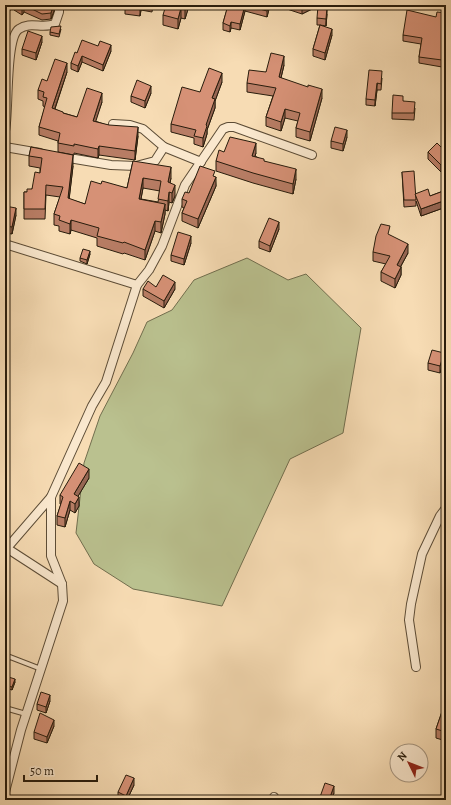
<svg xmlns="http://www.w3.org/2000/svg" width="451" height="805" font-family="Alegreya,serif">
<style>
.green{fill:#bac18f;stroke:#716e4e}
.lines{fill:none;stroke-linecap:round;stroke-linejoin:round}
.lane-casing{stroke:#5c4c36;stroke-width:6}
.street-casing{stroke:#5c4c36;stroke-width:10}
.lane{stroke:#fae8ce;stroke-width:4}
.street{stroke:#fae8ce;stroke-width:8}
.wall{fill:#b87d65;stroke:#281c0c;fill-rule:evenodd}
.shaded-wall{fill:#966653;stroke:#281c0c}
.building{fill:#d69176;stroke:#281c0c}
</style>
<rect width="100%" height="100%" fill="#f7dcb4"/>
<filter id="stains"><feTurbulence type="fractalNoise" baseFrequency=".005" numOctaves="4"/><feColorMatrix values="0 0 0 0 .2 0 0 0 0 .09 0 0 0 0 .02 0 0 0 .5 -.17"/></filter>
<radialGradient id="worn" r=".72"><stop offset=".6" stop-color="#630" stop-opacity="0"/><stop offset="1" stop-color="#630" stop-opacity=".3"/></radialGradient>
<polygon class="green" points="247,258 288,280 306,274 361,328 343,433 290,459 222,606 133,589 94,564 76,533 84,463 100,416 133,353 147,322 172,310 194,280"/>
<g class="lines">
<g class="lane-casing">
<g id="lane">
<polyline points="5,661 10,657 41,669"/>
<polyline points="5,708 26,714"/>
</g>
</g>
<g class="street-casing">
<g id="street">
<polyline points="5,10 8,5"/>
<polyline points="113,124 130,125 143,129 164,147 201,162"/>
<path d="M5,131c4,-19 0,-93 14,-102 11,-8 23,0 36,-5l4,-12v-7"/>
<polyline points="5,147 40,153"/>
<polyline points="63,157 111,165 136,166 155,161 164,147"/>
<polyline points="5,244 137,285"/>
<polyline points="5,547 62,584"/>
<polyline points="7,548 51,497"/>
<polyline points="416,667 409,620 411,604 422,554 440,516 446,508"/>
<polyline points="5,792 21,730 63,601 62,584 51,556 51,497 92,406 106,382 137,285 149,270 162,246 185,185 223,129 228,127 234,127 312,155"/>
<polyline points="272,800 274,797"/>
</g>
</g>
<use href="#lane" class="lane"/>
<use href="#street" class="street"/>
</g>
<g class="wall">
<polygon points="14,5 54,5 54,11 51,19 42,20 24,12 22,15 14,10"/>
<polygon points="125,5 153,5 152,12 141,10 140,16 125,14"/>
<polygon points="188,5 188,9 185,19 181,18 178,29 163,25 163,15"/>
<polygon points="227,5 270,5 267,17 245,11 240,30 231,28 230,32 223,30 223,23 228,6 227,6"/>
<polygon points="281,5 320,5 302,14 281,7"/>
<polygon points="327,14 326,26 320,25 332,35 325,60 313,56 313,49 320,25 317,25 317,18"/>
<polygon points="61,29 59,37 50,35 50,32"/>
<polygon points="444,29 445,35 442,67 419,63 419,57 421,44 403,41 403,35"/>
<polygon points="42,42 36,60 22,55 22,49"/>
<polygon points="111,51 103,71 82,62 78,72 71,69 71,63 77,53"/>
<polygon points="284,65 281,78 322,98 310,141 296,137 296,128 298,121 285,118 281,131 266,126 266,117 273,96 247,92 247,83 266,72"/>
<polygon points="67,72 55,109 63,113 77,117 102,102 95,121 138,136 135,160 99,155 98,158 74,153 74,155 58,152 58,141 39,135 39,127 45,107 43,106 43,101 38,99 38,90 47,81"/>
<polygon points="382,78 381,90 377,90 375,106 366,105 366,99"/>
<polygon points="222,82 215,101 215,108 207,130 207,134 203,147 194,144 194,138 171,132 171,124 200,92"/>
<polygon points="446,86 446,104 445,104 445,97"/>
<polygon points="151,93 145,108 131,102 131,96"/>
<polygon points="403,101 415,108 414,120 392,119 392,113"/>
<polygon points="347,137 343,151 331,148 331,141"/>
<path d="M31,147l42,19 -4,33 16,5 16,-20 26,4 6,-27 38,17 -1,5 5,13 -3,7 -3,-1 -1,9 -3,-1v4l-4,19 -6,-2 -10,29 -21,-7 -1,1 -26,-8v-8l-26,-8 -1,4 -11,-3v-5l-5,-1v-11l6,-17 -14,-2 -1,24h-21v-27h3l5,-3 8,-16v-5l-11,-2v-10zM143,188l17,3 -2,11 -17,-3z"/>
<polygon points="224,152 256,153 255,156 296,179 293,194 253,183 216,171 216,161"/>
<polygon points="428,152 446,152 446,167 441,172 428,159"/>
<polygon points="402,172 415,196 430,196 446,190 446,207 421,216 416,201 416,206 404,207"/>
<polygon points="215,177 216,186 198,228 182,221 182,213 184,208 182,207 182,199 189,193"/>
<polygon points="5,206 16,215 12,234 5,233"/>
<polygon points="279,229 270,252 259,248 259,241"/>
<polygon points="390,235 408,253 401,266 401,275 395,288 381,281 381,272 386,264 373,261 373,252"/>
<polygon points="191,243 184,265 171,261 171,255"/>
<polygon points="90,254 87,264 80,261 80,258"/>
<polygon points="156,287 175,289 164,308 143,296 143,289"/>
<polygon points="444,360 440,373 428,370 428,363"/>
<polygon points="89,478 78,496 79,506 75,513 70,510 65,527 57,525 57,516 61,504 60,504 60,495"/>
<polygon points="5,676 15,682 12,690 5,688"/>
<polygon points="446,700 446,741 436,738 436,729"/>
<polygon points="50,701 46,713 37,710 37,704"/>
<polygon points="54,726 47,743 34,739 34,732"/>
<polygon points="134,785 127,800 120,800 118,799 118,792"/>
<polygon points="334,793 331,800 320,800 320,797"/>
</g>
<g class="shaded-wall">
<polygon points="24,5 24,12 22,15 22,8"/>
<polygon points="54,5 54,11 51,19 51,13"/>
<polygon points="140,5 141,5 141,10 140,16"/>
<polygon points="186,5 188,5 188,9 185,19 185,9"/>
<polygon points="245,5 245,11 240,30 240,24"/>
<polygon points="269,5 270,5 267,17 267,11"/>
<polygon points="307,5 320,5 302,14 302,7"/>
<polygon points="327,7 327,14 326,26 326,19"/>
<polygon points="181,8 181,18 178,29 178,19"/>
<polygon points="446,15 446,21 443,35 443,29"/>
<polygon points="231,22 231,28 230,32 230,26"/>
<polygon points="332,29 332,35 325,60 325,53"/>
<polygon points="445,29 445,35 442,67 442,60"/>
<polygon points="42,36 42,42 36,60 36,53"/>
<polygon points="111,45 111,51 103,71 103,65"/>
<polygon points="82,56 82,62 78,72 78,66"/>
<polygon points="284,56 284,65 279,86 279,77"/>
<polygon points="67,63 67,72 52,117 52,108"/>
<polygon points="222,73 222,82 215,101 215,108 207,130 207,134 203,147 203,138 212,98"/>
<polygon points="377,83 377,90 375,106 375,100"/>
<polygon points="151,86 151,93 145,108 145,101"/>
<polygon points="322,89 322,98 310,141 310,132"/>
<polygon points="102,93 102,102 93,130 93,121"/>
<polygon points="285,109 285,118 281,131 281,122"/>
<polygon points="138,127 138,136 135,160 135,151"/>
<polygon points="347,130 347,137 343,151 343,144"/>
<polygon points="256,143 256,153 252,165 252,156"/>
<polygon points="99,146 99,155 98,158 98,149"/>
<polygon points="73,155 73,166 68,209 68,198"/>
<polygon points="446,160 446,167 441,172 441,165"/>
<polygon points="171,167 171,178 168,192 168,182"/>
<polygon points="296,169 296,179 293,194 293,184"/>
<polygon points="216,177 216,186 198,228 198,219"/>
<polygon points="143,178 143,188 139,209 139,199"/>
<polygon points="175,185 175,196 172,203 172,193"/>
<polygon points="169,192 169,202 168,211 168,201"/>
<polygon points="446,200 446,207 421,216 421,209"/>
<polygon points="165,204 165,214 161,233 161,222"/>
<polygon points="16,208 16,215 12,234 12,227"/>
<polygon points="71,220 71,230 70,234 70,224"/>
<polygon points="155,221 155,231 145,260 145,250"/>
<polygon points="279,222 279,229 270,252 270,246"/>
<polygon points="191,236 191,243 184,265 184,259"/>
<polygon points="408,244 408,253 397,273 397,265"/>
<polygon points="90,251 90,254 87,264 87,260"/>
<polygon points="401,267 401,275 395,288 395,279"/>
<polygon points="175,282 175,289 164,308 164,301"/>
<polygon points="444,353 444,360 440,373 440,366"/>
<polygon points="89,469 89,478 74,503 74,494"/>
<polygon points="79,497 79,506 75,513 75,504"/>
<polygon points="70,501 70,510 65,527 65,518"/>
<polygon points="15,679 15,682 12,690 12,687"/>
<polygon points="50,695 50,701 46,713 46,707"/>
<polygon points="54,720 54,726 47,743 47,737"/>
<polygon points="134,778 134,785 127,800 126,800 126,796"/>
<polygon points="334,786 334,793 331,800 329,800"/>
</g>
<g class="building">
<polygon points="16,5 24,5 22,8"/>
<polygon points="24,5 53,5 51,13 42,14"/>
<polygon points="166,5 186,5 185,9 181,8 178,19 163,15"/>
<polygon points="228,5 269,5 267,11 245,5 240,24 231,22 230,26 223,23"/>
<polygon points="295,5 307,5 302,7"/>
<polygon points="318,6 327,7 326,19 317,18"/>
<polygon points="407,10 436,17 437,12 446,13 443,29 445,29 442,60 419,57 422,38 403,35"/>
<polygon points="320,25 332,29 325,53 313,49"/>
<polygon points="61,26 59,34 50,32 51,27"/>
<polygon points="28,31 42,36 36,53 22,49"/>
<polygon points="82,40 98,46 100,41 111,45 103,65 82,56 78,66 71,63 75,52 77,53"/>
<polygon points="271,53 284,56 279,77 308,87 308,85 322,89 310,132 296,128 300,113 285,109 281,122 266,117 276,88 247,83 249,70 266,72"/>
<polygon points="55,59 67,63 52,108 63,112 63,113 77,117 87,88 102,93 93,121 109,125 138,127 135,151 99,146 98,149 74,144 74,146 58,143 60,133 39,127 47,98 43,97 44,92 38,90 42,79 47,81"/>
<polygon points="209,68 222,73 212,98 215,99 206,125 207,126 203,138 194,136 196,130 171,124 182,87 200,92"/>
<polygon points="369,70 382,71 381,84 377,83 375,100 366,99"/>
<polygon points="137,80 151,86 145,101 131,96"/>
<polygon points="446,86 446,97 445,97"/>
<polygon points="393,95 403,96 403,101 415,102 414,113 392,113"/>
<polygon points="335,127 347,130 343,144 331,141"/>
<polygon points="230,137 256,143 252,156 264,159 264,161 296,169 293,184 253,173 216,161 219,150 224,152"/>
<polygon points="437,143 446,152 446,160 441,165 428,152"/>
<polygon points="31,147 73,155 68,198 85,204 91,181 101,184 102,181 127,188 133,161 171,167 168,182 175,185 172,193 169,192 168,201 158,199 161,181 143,178 139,199 165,204 161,222 155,221 145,250 124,242 123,243 97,236 99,228 71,220 70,224 59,220 60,216 54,214 63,187 46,185 45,209 24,209 24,192 27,192 27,189 32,189 35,172 40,173 42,158 29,156"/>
<polygon points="200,166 215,171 213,176 216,177 198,219 182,213 187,201 182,199 185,192 189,193"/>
<polygon points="414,171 416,200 404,200 402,172"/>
<polygon points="428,189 430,196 446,190 446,200 421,209 415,194"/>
<polygon points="5,206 16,208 12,227 5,226"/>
<polygon points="269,218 279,222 270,246 259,241"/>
<polygon points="381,224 390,226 388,234 408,244 397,265 401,267 395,279 381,272 390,256 373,252 376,236"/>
<polygon points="178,232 191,236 184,259 171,255"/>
<polygon points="83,249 90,251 87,260 80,258"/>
<polygon points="163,275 175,282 164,301 143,289 148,281 156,287"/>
<polygon points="432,350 444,353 440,366 428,363"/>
<polygon points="79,463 89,469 74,494 79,497 75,504 70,501 65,518 57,516 63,497 60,495"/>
<polygon points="5,676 15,679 12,687 5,685"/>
<polygon points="41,692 50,695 46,707 37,704"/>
<polygon points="446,700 446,732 436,729"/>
<polygon points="40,713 54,720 47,737 34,732"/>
<polygon points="126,775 134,778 126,796 118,792"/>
<polygon points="325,783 334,786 329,800 327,800 320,797"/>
</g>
<rect width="451" height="805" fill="none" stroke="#f7dcb4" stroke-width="20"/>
<rect x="6" y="6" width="439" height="793" fill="none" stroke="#281c0c" stroke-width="2"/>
<rect x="10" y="10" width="431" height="785" fill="none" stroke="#281c0c"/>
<g transform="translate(409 763) rotate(313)"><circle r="19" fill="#fae8ce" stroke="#a69680"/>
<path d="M0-3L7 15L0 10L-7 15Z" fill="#8f2418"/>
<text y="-6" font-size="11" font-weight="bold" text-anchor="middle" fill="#281c0c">N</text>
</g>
<path d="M24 775v6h73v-6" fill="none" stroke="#281c0c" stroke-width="2"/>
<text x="30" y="775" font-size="12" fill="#281c0c" stroke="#fae8ce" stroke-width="3" paint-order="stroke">50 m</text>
<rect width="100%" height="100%" filter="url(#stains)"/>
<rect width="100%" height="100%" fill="url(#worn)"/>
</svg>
